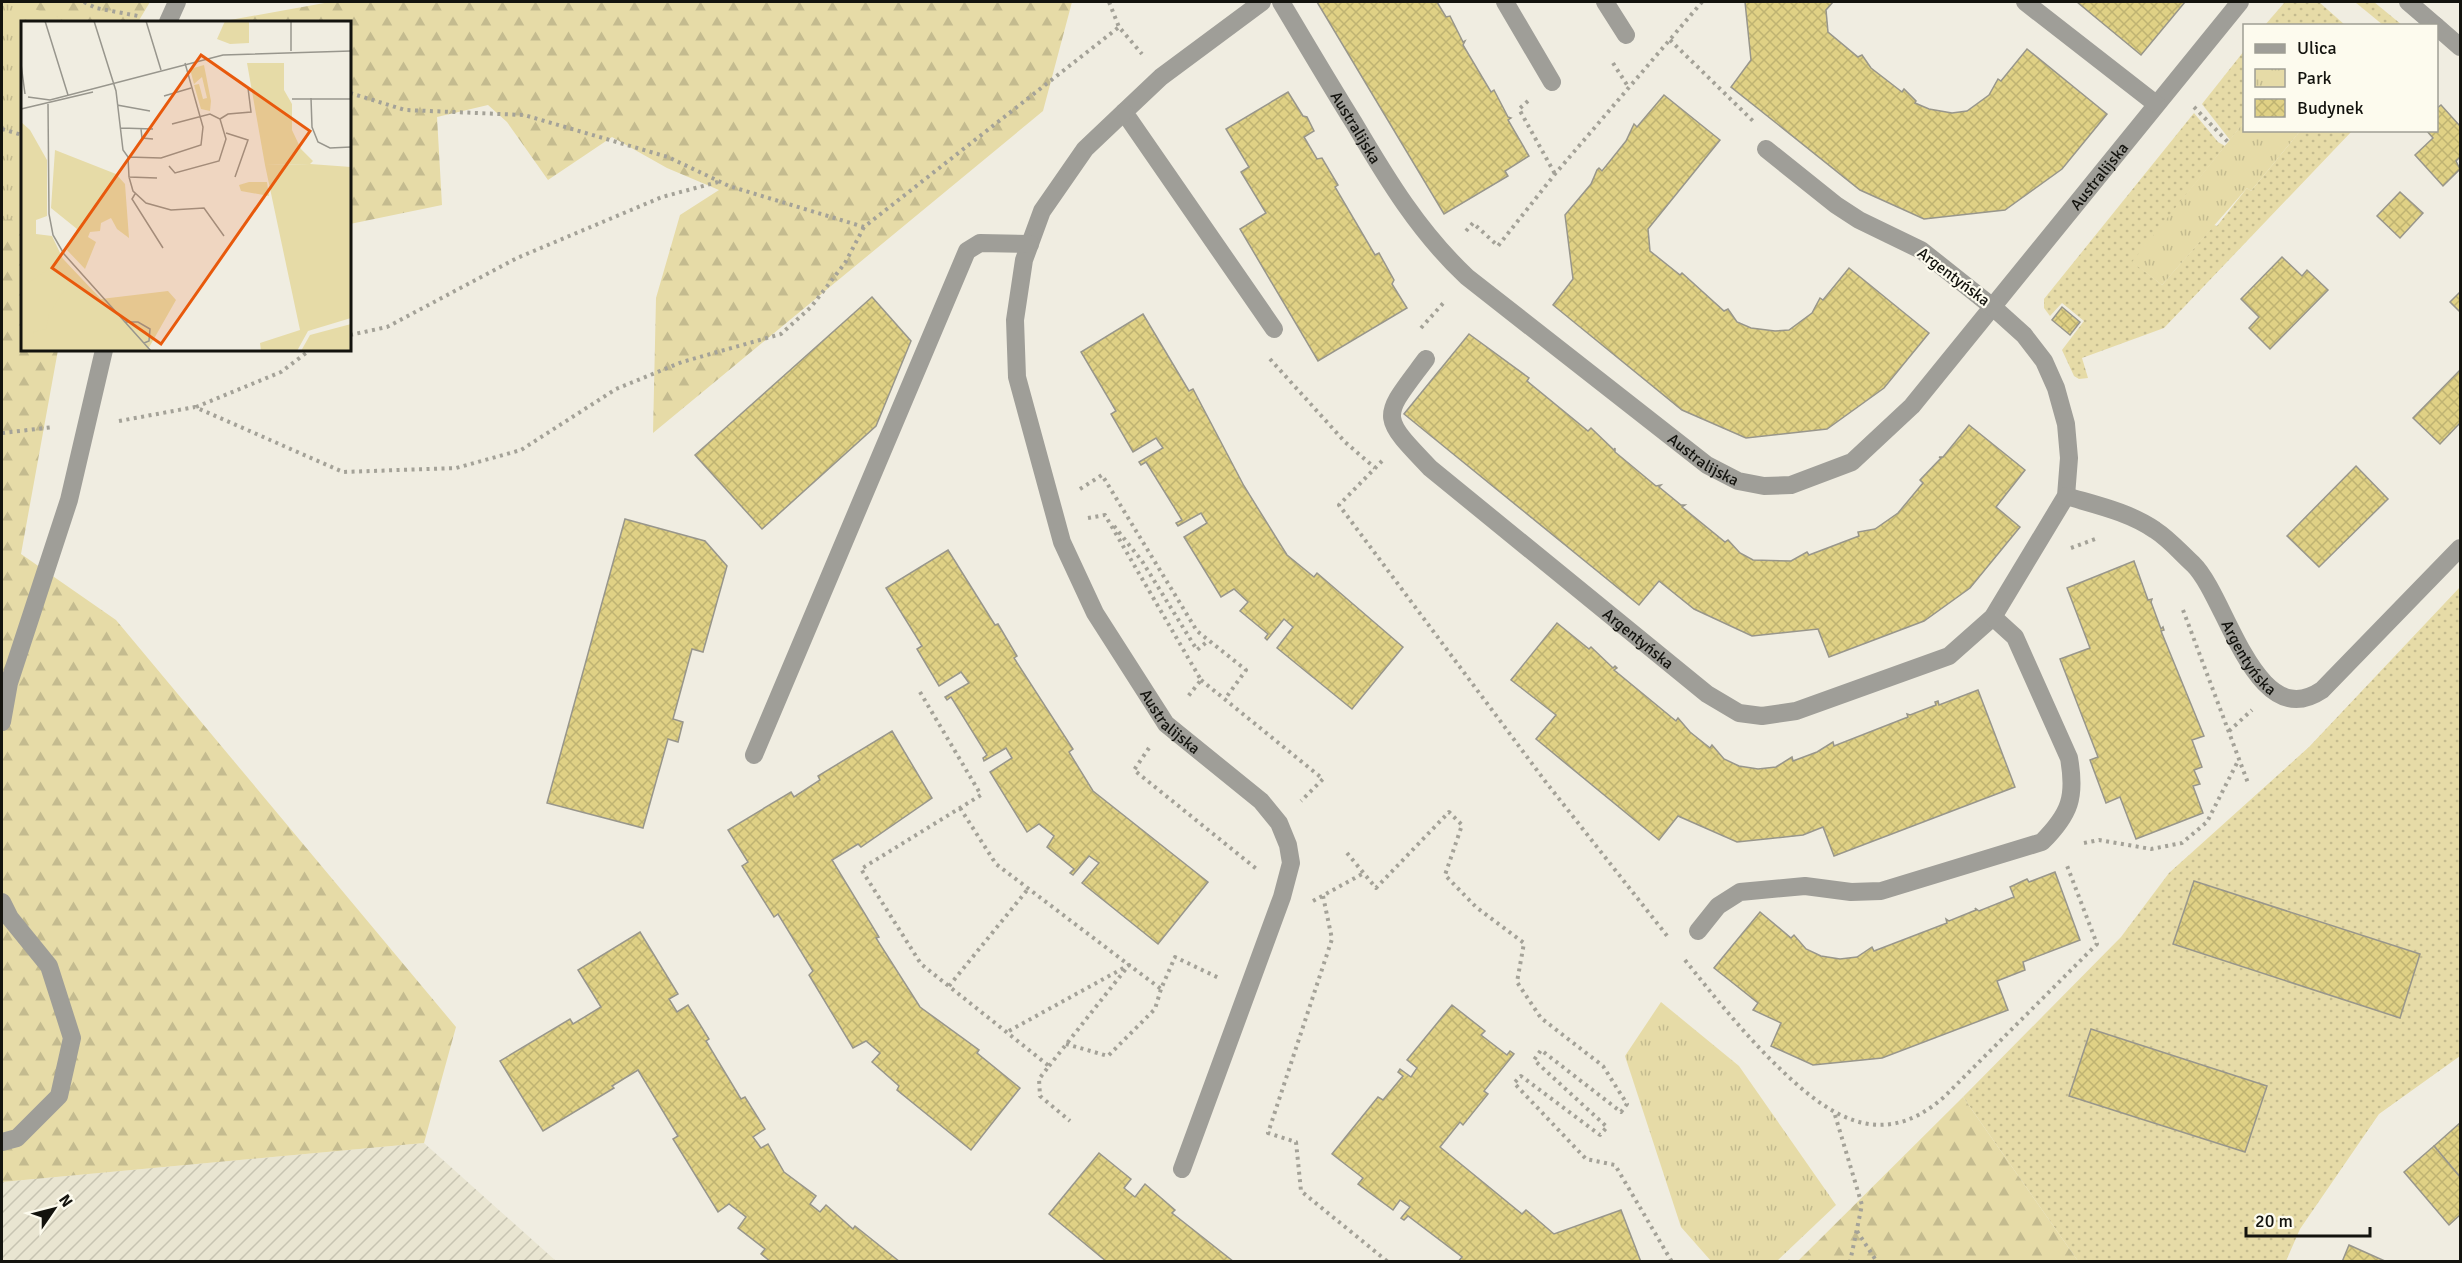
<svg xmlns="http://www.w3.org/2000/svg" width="2462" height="1263" font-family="Signika,sans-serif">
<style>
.industrial{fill:url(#industrial-furrows)}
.grass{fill:url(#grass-dots)}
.forest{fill:url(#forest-firs)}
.park{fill:url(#park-tufts)}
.building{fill:url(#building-cross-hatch);stroke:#98968b;stroke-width:1.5}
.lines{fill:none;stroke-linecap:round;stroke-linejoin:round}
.path{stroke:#a4a298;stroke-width:4;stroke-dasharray:3 4.5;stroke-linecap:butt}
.minor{stroke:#9f9e98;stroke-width:18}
.labels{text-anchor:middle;stroke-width:4.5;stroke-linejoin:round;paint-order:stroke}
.street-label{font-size:16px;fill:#13130e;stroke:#fdfbee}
.inset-road{fill:none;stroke:#98968d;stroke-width:1.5}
.view{fill:#e8590c;fill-opacity:0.15;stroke:#e8590c;stroke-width:3}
.inset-edge{fill:none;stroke:#13130e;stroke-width:3}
</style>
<defs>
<pattern id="industrial-furrows" width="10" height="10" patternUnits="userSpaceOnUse" patternTransform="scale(1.5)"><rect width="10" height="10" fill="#e9e5d1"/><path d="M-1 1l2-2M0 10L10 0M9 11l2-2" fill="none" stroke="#c7c4b2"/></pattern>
<pattern id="grass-dots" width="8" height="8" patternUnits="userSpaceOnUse" patternTransform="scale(1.5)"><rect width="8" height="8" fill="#e6dba7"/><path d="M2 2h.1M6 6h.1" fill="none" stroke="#c4bb8f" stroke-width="1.8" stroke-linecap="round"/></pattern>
<pattern id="forest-firs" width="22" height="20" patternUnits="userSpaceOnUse" patternTransform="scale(1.5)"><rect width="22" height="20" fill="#e6dba7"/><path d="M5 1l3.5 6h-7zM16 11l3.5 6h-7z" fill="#c4bb8f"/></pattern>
<pattern id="park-tufts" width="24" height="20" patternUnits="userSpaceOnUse" patternTransform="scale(1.5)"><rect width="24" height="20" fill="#e6dba7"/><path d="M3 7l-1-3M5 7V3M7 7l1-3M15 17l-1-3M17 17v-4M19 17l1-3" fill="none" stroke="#c4bb8f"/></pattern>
<pattern id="building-cross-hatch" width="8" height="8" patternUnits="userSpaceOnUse" patternTransform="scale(1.5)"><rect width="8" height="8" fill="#e0d185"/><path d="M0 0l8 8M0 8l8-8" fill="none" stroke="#bfb372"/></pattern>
</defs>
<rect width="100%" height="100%" fill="#f0ede1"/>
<polygon class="industrial" points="424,1143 556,1261 2,1261 2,1182"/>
<g class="grass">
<polygon points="2285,2 2319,2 2345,25 2265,25"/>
<polygon points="2355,2 2374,2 2402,25 2383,25"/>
<polygon points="2244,51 2244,122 2230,140 2202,104"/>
<polygon points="2194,113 2218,142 2225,146 2133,262 2162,285 2214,225 2217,226 2247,188 2251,191 2300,131 2352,131 2164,328 2082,358 2088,378 2079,379 2074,376 2062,350 2084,321 2062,303 2050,316 2044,308 2044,299"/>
<polygon points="2460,587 2460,1056 2379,1114 2300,1229 2286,1261 2078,1261 1963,1097 2121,937 2169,873 2309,747"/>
</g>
<g class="forest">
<polygon points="2,2 150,2 138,22 22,22 22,350 58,350 21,554 116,620 456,1027 424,1143 2,1182"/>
<polygon points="330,2 1072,2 1043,111 653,433 656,298 680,215 719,190 667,168 612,137 548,180 507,122 488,105 437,117 442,205 350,224 350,22 219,22"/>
<polygon points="1963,1097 2078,1261 1798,1261"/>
</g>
<g class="park">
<polygon points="2,2 14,2 72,22 22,22 22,230 13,219 2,220"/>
<polygon points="2244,122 2244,130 2300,131 2251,191 2247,188 2162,285 2132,262"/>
<polygon points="1661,1002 1739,1066 1836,1205 1777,1261 1711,1261 1681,1227 1625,1056"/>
</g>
<g class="building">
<polygon points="1317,2 1437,2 1446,17 1450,16 1463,42 1465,41 1463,45 1491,92 1494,90 1508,117 1511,118 1508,120 1529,156 1505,171 1508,176 1444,214"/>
<polygon points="1745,2 1833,2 1826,10 1828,32 1858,57 1862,55 1871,68 1902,92 1904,89 1916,101 1915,103 1929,109 1952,113 1967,111 1989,95 1998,79 2001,81 2027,49 2107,114 2062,169 2005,210 1924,219 1860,190 1731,87 1751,60"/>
<polygon points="2077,2 2185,2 2141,55"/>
<polygon points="1288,92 1303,116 1307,117 1314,131 1304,137 1317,159 1322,158 1338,185 1335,187 1375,255 1379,253 1394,280 1392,284 1407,308 1318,361 1240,229 1266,213 1241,172 1249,167 1226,129"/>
<polygon points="1664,95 1720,140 1648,229 1650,251 1680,275 1682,273 1724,311 1728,309 1737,322 1751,328 1775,331 1789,330 1812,313 1820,298 1823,300 1849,268 1929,333 1884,388 1827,429 1746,438 1682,410 1553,305 1573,279 1565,215 1591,184 1597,170 1599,168 1602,171 1626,141 1634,124 1637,127"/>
<polygon points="2441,105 2460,126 2460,157 2456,161 2460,169 2443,186 2415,155 2433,138 2426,130 2436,130 2436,109"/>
<polygon points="2400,192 2423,213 2400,238 2377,216"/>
<polygon points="2282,257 2302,276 2307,270 2328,290 2270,349 2249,328 2259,317 2241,299"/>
<polygon points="2460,292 2460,312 2450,302"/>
<polygon points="872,297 911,341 876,426 762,529 695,455"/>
<polygon points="2062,307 2080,322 2070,335 2052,320"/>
<polygon points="1143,314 1189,391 1193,389 1244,486 1287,555 1314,577 1317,573 1403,647 1352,709 1277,648 1293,627 1284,619 1267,640 1265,638 1268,634 1240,611 1248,602 1234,589 1221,597 1184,537 1207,523 1201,513 1178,526 1176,523 1182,520 1146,462 1141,465 1139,462 1163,448 1156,438 1133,452 1111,414 1116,411 1081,352"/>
<polygon points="1469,334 1529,378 1527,381 1588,431 1591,428 1614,450 1615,448 1615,452 1656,486 1661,485 1659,487 1681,505 1685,505 1682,507 1725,542 1728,540 1740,553 1753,560 1791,561 1807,552 1809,555 1859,536 1858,532 1875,529 1898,513 1923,483 1920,480 1941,458 1939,457 1943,457 1969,425 2025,470 1996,507 2020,527 1970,588 1924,621 1829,657 1818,629 1752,636 1694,609 1659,581 1639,605 1404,414"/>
<polygon points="2460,370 2460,423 2440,444 2413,418"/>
<polygon points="2356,466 2388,499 2319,567 2287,536"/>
<polygon points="625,519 705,541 727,566 703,652 692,649 673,719 683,722 678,742 668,739 643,828 547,803"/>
<polygon points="948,550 995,625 998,624 1017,656 1014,658 1073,749 1069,752 1093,791 1208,882 1158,944 1082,883 1099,863 1089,856 1073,875 1070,873 1074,869 1047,847 1054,836 1039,824 1027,832 990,772 1012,758 1006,748 984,761 983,758 987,755 951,697 947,700 945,697 969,683 961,672 939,686 917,649 922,646 886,588"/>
<polygon points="2134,561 2148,600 2152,599 2151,602 2161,629 2163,627 2164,630 2161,631 2204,736 2192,740 2202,767 2194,770 2200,784 2193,786 2203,813 2136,839 2120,797 2106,803 2090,760 2098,757 2060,659 2090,648 2067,588"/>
<polygon points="1557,623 1589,649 1591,647 1613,668 1615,666 1617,668 1614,670 1676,721 1678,718 1690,732 1710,748 1712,745 1724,759 1739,766 1758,769 1776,767 1792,757 1793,761 1817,752 1833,742 1834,746 1908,717 1907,714 1910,715 1936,705 1935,702 1938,701 1939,705 1978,690 2015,787 1834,856 1823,827 1803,835 1737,842 1678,816 1659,840 1536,739 1556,715 1511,680"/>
<polygon points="892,731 932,798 861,847 858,844 832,860 879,937 876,938 920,1007 979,1050 977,1053 1020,1088 971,1150 897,1090 899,1086 872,1062 880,1053 866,1041 853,1048 809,975 813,971 778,914 774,917 742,866 748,862 728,830 791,792 794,797 820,780 818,776"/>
<polygon points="2055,872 2080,940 2023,962 2025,970 1997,981 2008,1010 1882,1058 1813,1065 1771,1046 1781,1023 1753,1010 1758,1003 1714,968 1760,912 1791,938 1794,935 1806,949 1821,956 1840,959 1857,957 1872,947 1874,951 1947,923 1946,919 1949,921 1976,910 1975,908 1979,911 2014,897 2010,887 2027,879 2029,882"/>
<polygon points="2194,881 2420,954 2400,1018 2173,944"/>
<polygon points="640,932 678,994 669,999 677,1012 688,1005 709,1039 706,1041 741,1099 745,1097 765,1129 753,1137 761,1148 768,1144 784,1172 816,1196 810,1204 820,1212 826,1205 853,1229 855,1226 900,1262 771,1262 761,1254 765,1249 738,1228 746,1217 729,1204 718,1212 673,1139 678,1136 638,1070 612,1086 614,1088 543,1131 500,1061 570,1019 573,1024 601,1007 578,970"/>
<polygon points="1452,1005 1485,1031 1481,1035 1507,1055 1510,1051 1514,1054 1484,1091 1488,1094 1463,1125 1460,1122 1440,1147 1522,1214 1526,1210 1554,1234 1621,1210 1641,1262 1458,1262 1462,1257 1408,1216 1404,1220 1401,1218 1410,1207 1400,1200 1393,1210 1358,1184 1363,1178 1332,1154 1378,1097 1383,1100 1403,1076 1398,1072 1400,1069 1411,1077 1417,1068 1407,1060"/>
<polygon points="2091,1029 2267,1086 2245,1152 2069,1096"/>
<polygon points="2460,1123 2460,1177 2434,1146"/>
<polygon points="2434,1146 2460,1177 2460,1215 2449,1225 2404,1172"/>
<polygon points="1099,1153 1131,1179 1124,1188 1135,1197 1145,1184 1175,1210 1172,1213 1234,1262 1107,1262 1049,1214"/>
<polygon points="2349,1245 2387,1262 2342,1262"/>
</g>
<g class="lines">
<g class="path">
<polyline points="84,2 96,8 138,16"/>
<polyline points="1109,2 1119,27 1142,54"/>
<polyline points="1670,40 1753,121"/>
<polyline points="1613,63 1629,88"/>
<polyline points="350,93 405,110 524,115 668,157 729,186 864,227 1119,27"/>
<polyline points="1528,101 1519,109 1555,174"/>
<polyline points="2194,107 2228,142"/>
<polyline points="2,129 22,135"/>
<polyline points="1466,231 1473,223 1498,246 1555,174 1702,2"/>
<polyline points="1421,328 1446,300"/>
<polyline points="350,335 387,327 517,258 662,197 718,182"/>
<polyline points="1270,359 1345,442 1375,468"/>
<polyline points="196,407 281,372 310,350"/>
<polyline points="119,421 195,407 343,472 456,468 521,450 616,389 682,362 781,334 811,307 845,263 864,227"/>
<polyline points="2,433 54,427"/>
<polyline points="1382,461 1339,505 1545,781 1668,937"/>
<polyline points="1080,489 1102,475 1197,631 1246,670 1225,699"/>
<polyline points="1088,518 1105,515 1201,680 1186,699"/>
<polyline points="1114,526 1142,561 1197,650 1209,640"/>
<polyline points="2071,548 2098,538"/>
<polyline points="2183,610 2248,783"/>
<polyline points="1201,680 1323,779 1301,801"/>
<polyline points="920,692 981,795 861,869 921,964 1049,1066 1039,1079 1040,1096 1070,1121"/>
<polyline points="2229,731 2252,710"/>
<polyline points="1149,748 1134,770 1259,871"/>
<polyline points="960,808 996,864 1129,965 1007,1032"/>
<polyline points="2084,843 2099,840 2151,849 2182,843 2207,822 2239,759"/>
<polyline points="1347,853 1376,888 1449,812 1462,825 1445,875 1476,907 1524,943 1517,982 1541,1018 1603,1066 1627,1104 1621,1112 1541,1050 1534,1060 1607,1127 1600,1135 1521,1076 1514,1083 1586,1159 1615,1165 1672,1262"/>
<polyline points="1323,896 1332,939 1268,1133 1296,1142 1301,1191 1388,1262"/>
<polyline points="1313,901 1364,873"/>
<path d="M1685,960c27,34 53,66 83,97 52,52 108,100 176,40l153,-153 -31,-81"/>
<polyline points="949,986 1028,889"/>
<polyline points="1066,1044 1108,1056 1155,1009 1161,989"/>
<polyline points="1049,1066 1129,965 1161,989 1175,957 1221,979"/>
<polyline points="1835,1115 1862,1205 1850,1262"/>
<polyline points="1857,1231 1877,1262"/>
</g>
<g class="minor">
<polyline points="1262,2 1161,77 1124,112 1274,329"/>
<path id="s1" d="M1281,2c24,40 48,81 73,121 33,56 65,109 113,154l240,188 31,16 26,5 27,-1 61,-23 60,-56 328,-404"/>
<polyline points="1505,2 1552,82"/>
<polyline points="1605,2 1626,35"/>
<polyline points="2025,2 2156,104"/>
<polyline points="2408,2 2436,26"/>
<polyline points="168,22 177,2"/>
<polyline points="2436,26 2460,47"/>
<path id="s2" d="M1124,112l-39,37 -43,62 -18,49 -9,60 2,57 45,165 33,71 71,111 95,77 18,22 9,22 3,18 -9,34 -100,272"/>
<path id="s3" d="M1426,359c-44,59 -48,55 4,109l277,226 32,19 23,3 34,-5 153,-55 44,-39 73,-121 3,-38 -3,-34 -10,-36 -12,-27 -20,-26 -30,-27 -73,-58 -62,-30 -23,-15 -70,-56"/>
<path id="s4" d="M2066,496c30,9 63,16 89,34 14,9 26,23 38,34 34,33 62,171 129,126l138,-142"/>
<polyline points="2,722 9,683 69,500 104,350"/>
<polyline points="754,755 967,251 980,243 1030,244"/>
<polyline points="2,902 10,918 49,966 72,1038 59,1096 17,1138 2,1142"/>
<path d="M1698,931l20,-25 22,-14 65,-6 46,6 30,-1 161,-49c28,-28 34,-45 27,-84l-54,-121 -22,-20"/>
</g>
</g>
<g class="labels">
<g class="street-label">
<text dy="6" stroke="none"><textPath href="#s1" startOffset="146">Australijska</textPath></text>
<text dy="6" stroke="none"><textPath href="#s1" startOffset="1170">Australijska</textPath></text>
<text transform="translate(1954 276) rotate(37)" y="6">Argentyńska</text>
<text dy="6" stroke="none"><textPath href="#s1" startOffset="632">Australijska</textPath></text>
<text dy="6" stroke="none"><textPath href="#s3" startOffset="402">Argentyńska</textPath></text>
<text dy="6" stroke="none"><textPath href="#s4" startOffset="256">Argentyńska</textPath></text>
<text dy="6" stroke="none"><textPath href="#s2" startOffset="681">Australijska</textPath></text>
</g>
</g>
<g transform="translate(21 21)">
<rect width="330" height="330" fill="#f0ede1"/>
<path d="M226,42h37v27l8,14v26l9,19 12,12 -3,3 -45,1zM183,44l7,36 -1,10 -9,-2 -7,-24 5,-1 4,15 4,-1 -5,-21 -8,7 -4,-15z" fill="#e6dba7"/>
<path d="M0,101l9,8 17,30v56l-11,4v14l16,2 11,23 38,40 67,-8 8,9 -29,51h-126zM34,129l61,24 9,10 4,54 -12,-9 -6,-11 -10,5 -1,8 -10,1 -2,5 8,5 -11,27 -18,-19 10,-21 -26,-21zM289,143l41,3v151l-43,13 -11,20h-36l-1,-8 40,-13 -35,-165zM330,303v27h-50l9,-16z" fill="#e6dba7"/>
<path d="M204,0h24v22l-19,1 -13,-5zM228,161h18l2,14 -28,-5 -2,-6zM42,238l17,19 -9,2 -22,34 -3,15 -13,3 3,19h-15v-63z" fill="#e6dba7"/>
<path class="inset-road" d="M24,0l23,74M73,0l22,70 7,59 5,7 33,1 40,-13 2,-18 -18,-64M125,0l15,49M270,0v30M0,43l4,30M143,75l27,-8M7,76l22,3 173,-45 128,-4M290,77l1,29 6,15 12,6 21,-1M271,78h59M27,83l1,110 4,21 11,19 87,97M96,84l33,6M0,88l72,-17M199,98l8,-5 23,-2 -3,-24M100,107l32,1M120,108l1,9 11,1M205,112l22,7 -13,37M107,136l1,20 28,1M148,145l6,7 44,-12 7,-22 -6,-20 -10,-5 -38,10M108,156l4,14 13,12 25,7 33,-2 20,28M114,173l-3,5 31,49M104,301h13l12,7 -1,12 -5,2"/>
<path class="view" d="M180,34l109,76 -149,213 -109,-76z"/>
<rect width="330" height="330" class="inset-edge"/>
</g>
<rect width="2462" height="1263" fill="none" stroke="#13130e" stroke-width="6"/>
<rect x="2243" y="24" width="195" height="108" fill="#fdfbee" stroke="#9f9e94" stroke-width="1.5"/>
<rect x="2255" y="44" width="30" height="9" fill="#9f9e98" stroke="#9f9e94" stroke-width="1.5"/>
<text x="2297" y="54" font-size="18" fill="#13130e">Ulica</text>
<rect x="2255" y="69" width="30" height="18" fill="url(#park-tufts)" stroke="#9f9e94" stroke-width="1.5"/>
<text x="2297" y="84" font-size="18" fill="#13130e">Park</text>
<rect x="2255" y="99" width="30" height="18" fill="url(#building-cross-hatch)" stroke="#9f9e94" stroke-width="1.5"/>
<text x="2297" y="114" font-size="18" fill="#13130e">Budynek</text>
<g transform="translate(54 1209) rotate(55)" stroke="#fdfbee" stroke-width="4.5" paint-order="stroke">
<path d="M0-4.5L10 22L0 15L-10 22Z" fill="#13130e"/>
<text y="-9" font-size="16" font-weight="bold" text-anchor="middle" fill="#13130e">N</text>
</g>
<path d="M2246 1227v9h124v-9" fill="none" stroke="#13130e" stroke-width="3"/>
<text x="2255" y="1227" font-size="18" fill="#13130e" stroke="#fdfbee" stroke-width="4.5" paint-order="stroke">20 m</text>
</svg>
